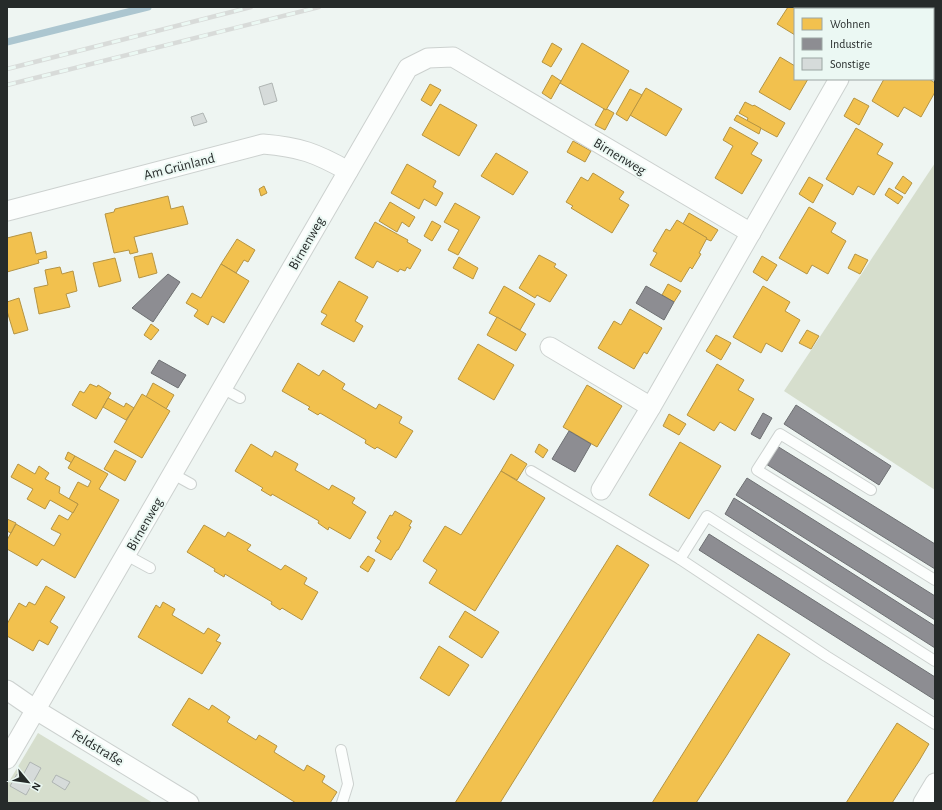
<svg xmlns="http://www.w3.org/2000/svg" width="942" height="810" font-family="'Alegreya Sans',sans-serif">
<style>
.green{fill:#d6decd}
.homes{fill:#f2c14e;stroke:#b59443}
.industry{fill:#8d8d92;stroke:#6e7073}
.lines{fill:none;stroke-linecap:round;stroke-linejoin:round}
.stream{stroke:#acc6d0;stroke-width:7}
.building{fill:#d6dbda;stroke:#afb5b3}
.lane-casing{stroke:#ccd1cf;stroke-width:12}
.street-casing{stroke:#ccd1cf;stroke-width:21}
.lane{stroke:#fcfefd;stroke-width:10}
.street{stroke:#fcfefd;stroke-width:19}
.rail-casing{stroke:#d8dbd9;stroke-width:4.5}
.rail{stroke:#ebf8f3;stroke-width:3;stroke-dasharray:9;stroke-linecap:butt}
.labels{text-anchor:middle;stroke-width:4;stroke-linejoin:round;paint-order:stroke}
.street-label{font-size:14px;fill:#262b2a;stroke:#ebf8f3}
</style>
<rect width="100%" height="100%" fill="#eef5f2"/>
<g class="green">
<polygon points="849,7 935,7 935,55 933,54 933,9 852,9"/>
<polygon points="935,163 935,490 784,391"/>
<polygon points="38,733 153,803 7,803 7,785"/>
</g>
<g class="homes">
<polygon points="788,7 826,7 829,9 795,9 795,35 777,24"/>
<polygon points="552,43 562,49 551,67 542,62"/>
<polygon points="582,43 629,71 606,110 560,83"/>
<polygon points="780,57 795,66 795,79 808,79 790,110 759,92"/>
<polygon points="552,75 561,81 551,99 542,93"/>
<polygon points="884,79 929,79 935,83 935,92 921,117 904,107 898,117 872,101"/>
<polygon points="430,84 441,90 431,106 421,100"/>
<polygon points="646,88 682,109 666,136 630,115"/>
<polygon points="630,89 642,95 627,121 616,114"/>
<polygon points="854,98 869,106 859,125 844,116"/>
<polygon points="745,102 753,106 754,105 785,123 777,137 747,121 748,118 739,113"/>
<polygon points="440,104 477,125 459,156 422,135"/>
<polygon points="604,109 606,110 607,109 614,113 605,130 595,125"/>
<polygon points="737,115 761,128 759,134 734,120"/>
<polygon points="730,127 758,143 751,154 762,160 742,194 715,178 733,146 723,140"/>
<polygon points="856,128 883,144 877,154 893,163 874,195 858,186 853,195 826,179"/>
<polygon points="573,141 591,151 585,162 567,152"/>
<polygon points="496,153 528,172 513,195 481,176"/>
<polygon points="407,164 436,181 433,187 443,193 436,206 424,199 419,209 391,193"/>
<polygon points="593,173 624,192 619,199 629,205 612,233 571,208 573,206 566,202 581,177 588,181"/>
<polygon points="903,176 912,183 905,194 895,188"/>
<polygon points="809,177 823,185 813,203 799,194"/>
<polygon points="264,186 267,193 261,196 259,189"/>
<polygon points="889,188 903,197 898,204 885,195"/>
<polygon points="168,196 171,209 183,206 188,224 134,237 138,252 130,254 129,250 114,253 105,214 114,212 115,209"/>
<polygon points="390,202 415,217 409,227 402,222 397,232 379,221"/>
<polygon points="455,203 480,217 458,255 448,250 459,230 444,222"/>
<polygon points="809,207 836,223 831,232 846,241 828,274 812,265 807,274 779,258"/>
<polygon points="689,213 718,230 711,241 706,239 707,238 683,224"/>
<polygon points="677,220 707,238 699,253 701,254 692,269 690,267 681,282 650,265 657,253 653,251 666,229 670,231"/>
<polygon points="432,221 441,226 432,241 424,236"/>
<polygon points="375,222 408,240 407,242 421,250 410,269 407,267 405,271 400,269 398,272 377,261 373,268 355,258"/>
<polygon points="31,232 36,254 46,251 47,258 38,260 39,263 7,272 7,238"/>
<polygon points="237,239 255,250 248,262 244,260 236,273 221,264"/>
<polygon points="152,253 157,273 139,278 134,257"/>
<polygon points="855,254 868,260 860,274 848,268"/>
<polygon points="539,255 556,264 554,267 567,275 550,302 537,295 535,298 519,288"/>
<polygon points="762,256 777,265 767,281 753,272"/>
<polygon points="459,257 478,268 473,279 453,268"/>
<polygon points="115,258 121,281 99,287 93,263"/>
<polygon points="221,264 249,281 224,323 212,316 208,325 194,316 198,310 186,303 192,293 201,298"/>
<polygon points="60,267 62,274 73,271 77,291 66,294 70,307 39,314 34,288 48,285 45,270"/>
<polygon points="339,281 368,297 355,321 363,326 354,342 321,324 327,315 321,312"/>
<polygon points="668,284 681,291 674,302 662,295"/>
<polygon points="504,286 535,304 520,330 489,313"/>
<polygon points="763,286 790,302 785,311 800,320 782,352 766,343 761,353 733,337"/>
<polygon points="19,298 28,330 14,334 7,311 7,302"/>
<polygon points="630,309 662,328 647,354 644,352 634,369 598,348 614,321 621,325"/>
<polygon points="497,317 526,334 516,351 487,335"/>
<polygon points="151,324 159,330 151,340 144,335"/>
<polygon points="807,330 819,336 811,349 799,343"/>
<polygon points="716,335 731,343 721,360 706,351"/>
<polygon points="478,344 514,365 494,400 458,379"/>
<polygon points="298,363 319,376 323,370 345,384 342,389 376,409 379,404 402,417 399,423 413,431 396,458 377,447 375,449 365,443 366,440 320,413 318,415 308,409 310,407 282,391"/>
<polygon points="717,364 744,380 738,390 754,399 735,431 720,422 714,431 687,415"/>
<polygon points="153,383 174,395 166,409 146,397"/>
<polygon points="90,384 97,387 98,385 111,393 96,419 72,405 80,391 84,393"/>
<polygon points="587,385 622,406 597,447 563,427"/>
<polygon points="142,394 170,411 142,458 114,442"/>
<polygon points="108,398 124,407 126,403 134,408 126,420 103,407"/>
<polygon points="669,414 686,424 679,435 663,426"/>
<polygon points="680,442 721,466 689,519 649,495"/>
<polygon points="251,444 272,457 275,451 298,464 295,470 329,490 332,485 355,498 352,503 366,512 350,539 329,527 328,530 318,523 319,521 272,494 271,496 261,490 263,488 235,471"/>
<polygon points="539,444 548,450 543,458 535,452"/>
<polygon points="115,450 136,461 125,481 104,469"/>
<polygon points="68,452 75,456 72,463 65,459"/>
<polygon points="511,454 527,464 517,480 501,471"/>
<polygon points="75,456 108,474 99,489 119,500 75,578 42,559 37,566 7,549 7,540 16,524 54,546 61,534 51,529 59,515 68,520 78,504 69,499 78,482 88,487 91,481 68,468"/>
<polygon points="18,464 35,474 39,466 49,473 45,479 60,487 59,493 78,504 73,513 50,500 45,509 27,499 33,489 11,477"/>
<polygon points="501,471 545,498 475,611 429,583 437,570 423,561 445,526 461,535"/>
<polygon points="395,511 412,521 409,526 411,527 398,550 397,550 391,560 375,551 381,541 377,538 390,515 392,516"/>
<polygon points="7,519 16,523 11,533 7,531"/>
<polygon points="204,525 225,537 228,532 251,545 247,550 281,570 285,565 307,578 304,584 318,592 302,620 282,608 280,610 271,604 272,602 225,574 224,577 214,571 215,569 187,552"/>
<polygon points="617,545 649,565 558,710 500,803 455,803"/>
<polygon points="368,556 375,560 368,572 360,567"/>
<polygon points="46,586 65,597 50,622 58,627 48,645 39,640 33,651 7,636 7,624 19,603 26,607 29,602 35,605"/>
<polygon points="163,602 175,609 172,615 204,634 208,628 220,635 216,641 221,643 202,674 138,637 156,605 160,608"/>
<polygon points="465,611 499,632 482,658 449,637"/>
<polygon points="758,634 790,654 727,755 696,803 652,803"/>
<polygon points="439,646 469,665 449,696 420,678"/>
<polygon points="189,698 209,710 212,705 230,717 227,722 256,740 259,735 277,746 274,752 304,771 307,765 325,776 322,782 337,792 330,803 296,803 172,725"/>
<polygon points="897,723 929,744 919,761 892,803 846,803"/>
</g>
<g class="industry">
<polygon points="168,274 180,282 153,322 132,308"/>
<polygon points="646,286 674,302 664,320 636,303"/>
<polygon points="159,360 186,375 178,388 151,373"/>
<polygon points="796,405 891,466 879,485 784,424"/>
<polygon points="763,413 772,418 760,439 751,434"/>
<polygon points="569,431 591,444 575,472 552,459"/>
<polygon points="777,446 935,544 935,569 766,464"/>
<polygon points="747,478 935,596 935,620 736,495"/>
<polygon points="734,498 935,626 935,648 725,514"/>
<polygon points="709,534 935,677 935,700 699,550"/>
</g>
<g class="lines">
<polyline class="stream" points="7,42 148,7"/>
</g>
<g class="building">
<polygon points="272,83 277,101 264,105 259,87"/>
<polygon points="203,113 207,122 194,126 191,117"/>
<polygon points="30,762 41,768 26,795 10,786 17,774 22,777"/>
<polygon points="56,775 70,782 65,790 52,782"/>
</g>
<g class="lines">
<g class="lane-casing">
<g id="lane">
<polyline points="222,388 240,398"/>
<polyline points="531,471 680,559 826,656 935,724"/>
<polyline points="173,474 191,484"/>
<polyline points="871,490 780,434 757,470 935,580"/>
<polyline points="126,555 150,568"/>
<polyline points="680,559 707,516 935,661"/>
<polyline points="341,750 348,784 342,803"/>
</g>
</g>
<g class="street-casing">
<g id="street">
<path d="M7,211l256,-67c37,3 53,9 85,27"/>
<polyline points="550,347 651,407"/>
<polyline points="601,490 651,407 839,79"/>
<polyline points="7,690 36,710 189,803"/>
<polyline points="7,759 408,68 428,58 453,57 751,233"/>
<polyline points="923,803 935,783"/>
</g>
</g>
<use href="#lane" class="lane"/>
<use href="#street" class="street"/>
<g class="rail-casing">
<g id="rail">
<polyline points="7,69 251,7"/>
<polyline points="7,85 319,7"/>
</g>
</g>
<use href="#rail" class="rail"/>
</g>
<g class="labels">
<g class="street-label">
<text transform="translate(620 156) rotate(31)" y="5">Birnenweg</text>
<text transform="translate(179 166) rotate(-14)" y="5">Am Grünland</text>
<text transform="translate(306 243) rotate(-60)" y="5">Birnenweg</text>
<text transform="translate(144 524) rotate(-60)" y="5">Birnenweg</text>
<text transform="translate(98 747) rotate(31)" y="5">Feldstraße</text>
</g>
</g>
<rect width="942" height="810" fill="none" stroke="#262b2a" stroke-width="16"/>
<rect x="794" y="8" width="140" height="72" fill="#ebf8f3" stroke="#9ca6a3"/>
<rect x="802" y="18" width="20" height="12" fill="#f2c14e" stroke="#9ca6a3"/>
<text x="830" y="28" font-size="12" fill="#262b2a">Wohnen</text>
<rect x="802" y="38" width="20" height="12" fill="#8d8d92" stroke="#9ca6a3"/>
<text x="830" y="48" font-size="12" fill="#262b2a">Industrie</text>
<rect x="802" y="58" width="20" height="12" fill="#d6dbda" stroke="#9ca6a3"/>
<text x="830" y="68" font-size="12" fill="#262b2a">Sonstige</text>
<g transform="translate(28 782) rotate(119)" stroke="#ebf8f3" stroke-width="3" paint-order="stroke">
<path d="M0-3L7 15L0 10L-7 15Z" fill="#262b2a"/>
<text y="-6" font-size="11" font-weight="bold" text-anchor="middle" fill="#262b2a">N</text>
</g>
</svg>
